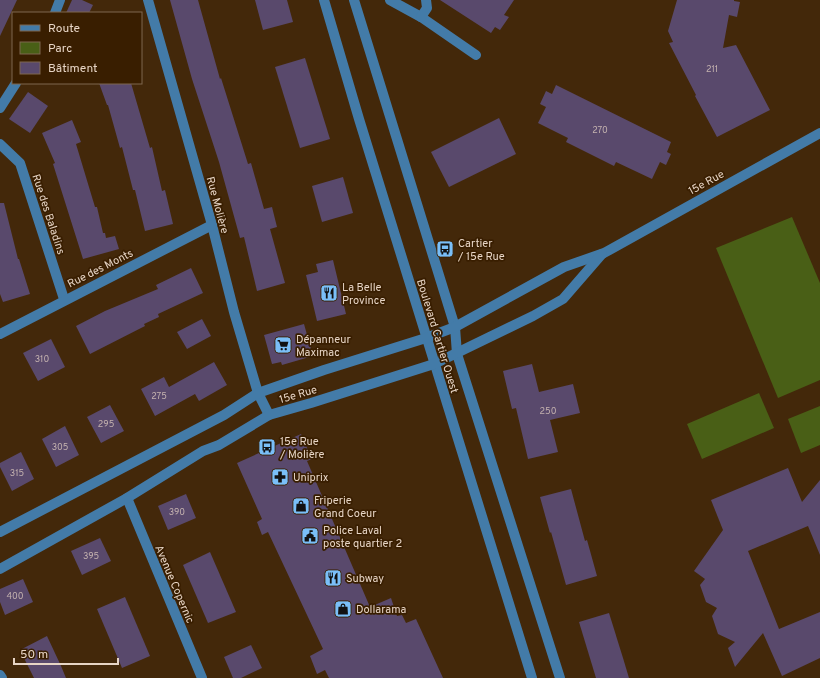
<svg xmlns="http://www.w3.org/2000/svg" width="820" height="678" font-family="Overpass,sans-serif">
<style>
.green{fill:#495f16}
.building{fill:#59496c}
.lines{fill:none;stroke-linecap:round;stroke-linejoin:round}
.minor{stroke:#437ba8;stroke-width:10}
.labels{text-anchor:middle;stroke-width:3.5;stroke-linejoin:round;paint-order:stroke}
.number-label{font-size:9px;fill:#c4b2af}
.street-label{font-size:11px;fill:#e7d5c5;stroke:#391e00}
.poi-label{font-size:11px;fill:#e7d5c5;stroke:#391e00;text-anchor:start}
</style>
<rect width="100%" height="100%" fill="#43280a"/>
<g class="green">
<polygon points="792,217 820,283 820,380 778,398 716,248"/>
<polygon points="759,393 774,428 702,459 687,424"/>
<polygon points="820,406 820,445 801,453 788,419"/>
</g>
<g class="building">
<polygon points="0,0 17,0 0,36"/>
<polygon points="72,0 82,0 93,5 89,13 66,13"/>
<polygon points="170,0 198,0 220,79 221,78 248,164 251,163 264,209 272,207 277,227 270,229 285,283 257,291 244,237 240,238 219,162 192,79"/>
<polygon points="255,0 287,0 293,22 263,30"/>
<polygon points="440,0 514,0 504,15 509,17 500,30 495,27 491,33"/>
<polygon points="677,0 734,0 734,1 740,2 737,17 729,15 723,48 736,45 770,110 717,137 695,96 696,95 669,43 673,42 668,31"/>
<polygon points="305,58 330,139 300,148 275,67"/>
<polygon points="99,83 131,83 150,148 152,147 162,191 165,190 173,224 145,231 135,190 133,190 122,147 120,148 108,105 107,105"/>
<polygon points="556,85 671,142 667,152 671,154 666,165 660,162 652,179 616,162 614,166 566,142 568,138 538,123 546,107 540,104 546,91 552,94"/>
<polygon points="28,92 48,106 30,133 9,119"/>
<polygon points="499,118 516,154 449,187 431,152"/>
<polygon points="72,120 81,142 76,144 95,207 97,207 103,233 105,233 106,238 115,236 119,249 83,259 53,164 55,163 42,133"/>
<polygon points="343,177 353,213 322,222 312,186"/>
<polygon points="0,203 4,203 18,259 19,259 30,294 3,302 0,294"/>
<polygon points="333,260 346,314 317,321 306,275 318,272 316,264"/>
<polygon points="191,268 203,293 158,314 159,317 144,324 145,326 90,354 76,326 105,311 158,289 156,285"/>
<polygon points="202,319 211,336 187,349 177,332"/>
<polygon points="304,324 313,356 282,365 281,362 272,364 264,335"/>
<polygon points="51,339 65,367 38,381 23,353"/>
<polygon points="214,362 227,385 199,401 195,394 155,416 141,389 164,377 169,387"/>
<polygon points="532,364 539,392 573,384 580,413 550,420 558,452 528,459 516,408 512,409 503,371"/>
<polygon points="110,405 124,431 101,443 87,417"/>
<polygon points="65,426 79,455 56,467 42,439"/>
<polygon points="301,434 312,459 307,461 370,607 391,598 397,616 402,615 406,623 416,619 443,678 329,678 325,670 317,674 310,656 323,649 268,532 262,535 257,522 262,519 237,463"/>
<polygon points="21,452 34,479 12,491 0,467 0,463"/>
<polygon points="788,468 802,502 820,480 820,555 808,526 748,551 779,629 820,612 820,658 782,676 763,633 735,667 728,648 735,642 718,634 712,616 717,608 706,602 700,585 705,579 694,571 723,530 711,500"/>
<polygon points="571,489 585,541 587,540 597,576 566,585 551,532 550,533 540,497"/>
<polygon points="186,494 196,518 168,530 158,506"/>
<polygon points="100,538 111,561 82,575 71,551"/>
<polygon points="210,552 236,612 208,623 183,565"/>
<polygon points="23,579 33,602 5,615 0,602 0,589"/>
<polygon points="125,597 150,656 122,668 97,609"/>
<polygon points="609,613 623,658 629,678 596,678 579,622"/>
<polygon points="47,636 61,666 66,678 34,678 20,650"/>
<polygon points="251,645 262,668 241,678 233,678 224,657"/>
</g>
<g class="lines">
<g class="minor">
<polyline points="148,0 212,225 234,312 258,393 269,415"/>
<polyline points="324,0 359,119 532,678"/>
<polyline points="354,0 455,327 457,354 560,678"/>
<polyline points="390,0 421,17 476,55"/>
<polyline points="55,13 60,0"/>
<polyline points="421,17 427,8 426,0"/>
<polyline points="0,108 16,83"/>
<polyline points="0,144 20,163 64,299"/>
<polyline points="0,334 212,225"/>
<polyline points="127,498 202,678"/>
<polyline points="0,532 224,415 258,393 324,370 426,338 455,327 564,267 604,253 820,133"/>
<polyline points="0,569 127,498 203,451 219,445 269,415 311,403 434,364 533,316 563,299 602,254"/>
<polyline points="0,675 2,678"/>
</g>
</g>
<defs>
<g id="bus-square" transform="scale(0.9)"><rect x="-9" y="-9" width="18" height="18" rx="4" fill="#7abff8" stroke="#391e00"/><path d="M-5-6H5V4H4V6H2V4H-2V6H-4V4H-5ZM-3.5-4V0h7V-4ZM-3.5 1.2v1.5H-2V1.2ZM2 1.2v1.5H3.5V1.2Z" fill="#111"/></g>
<g id="restaurant-square" transform="scale(0.9)"><rect x="-9" y="-9" width="18" height="18" rx="4" fill="#7abff8" stroke="#391e00"/><path d="M-5-6h1v4h1v-4h1v4h1v-4h1v5L-1.5 .5V6h-2V.5L-5-1ZM5-6V6H3V1.5H1.5Q1.5-4 5-6Z" fill="#111"/></g>
<g id="supermarket-square" transform="scale(0.9)"><rect x="-9" y="-9" width="18" height="18" rx="4" fill="#7abff8" stroke="#391e00"/><path d="M-6-5.5h2.5l.6 2H6L4.5 2H-2.5L-4.4-4H-6ZM-1.5 3.2a1.3 1.3 0 1 0 .1 0ZM3 3.2a1.3 1.3 0 1 0 .1 0Z" fill="#111"/></g>
<g id="pharmacy-square" transform="scale(0.9)"><rect x="-9" y="-9" width="18" height="18" rx="4" fill="#7abff8" stroke="#391e00"/><path d="M-2-6h4v4h4v4h-4v4h-4v-4h-4v-4h4Z" fill="#111"/></g>
<g id="shop-square" transform="scale(0.9)"><rect x="-9" y="-9" width="18" height="18" rx="4" fill="#7abff8" stroke="#391e00"/><path d="M-5-2.5h2.3a2.7 3.5 0 0 1 5.4 0H5L5.5 6h-11ZM-1.5-2.5h3a1.5 2.3 0 0 0-3 0Z" fill="#111"/></g>
<g id="civic-square" transform="scale(0.9)"><rect x="-9" y="-9" width="18" height="18" rx="4" fill="#7abff8" stroke="#391e00"/><path d="M-.6-6.5H3V-4.5H.6V-3L4-1V1h2V6H-6V1h2V-1L-.6-3ZM-1.2 2.5V6h2.4V2.5Z" fill="#111"/></g>
</defs>
<g fill-rule="evenodd">
<use href="#bus-square" x="445" y="249"/>
<use href="#restaurant-square" x="329" y="293"/>
<use href="#supermarket-square" x="283" y="345"/>
<use href="#bus-square" x="267" y="447"/>
<use href="#pharmacy-square" x="280" y="477"/>
<use href="#shop-square" x="301" y="506"/>
<use href="#civic-square" x="310" y="536"/>
<use href="#restaurant-square" x="333" y="578"/>
<use href="#shop-square" x="343" y="609"/>
</g>
<g class="labels">
<g class="number-label">
<text x="712" y="72">211</text>
<text x="600" y="133">270</text>
<text x="42" y="362">310</text>
<text x="159" y="399">275</text>
<text x="548" y="414">250</text>
<text x="106" y="427">295</text>
<text x="60" y="450">305</text>
<text x="17" y="476">315</text>
<text x="177" y="515">390</text>
<text x="91" y="559">395</text>
<text x="15" y="599">400</text>
</g>
<g class="street-label">
<text transform="translate(706 182) rotate(-29)" y="4">15e Rue</text>
<text transform="translate(218 205) rotate(75)" y="4">Rue Molière</text>
<text transform="translate(49 214) rotate(72)" y="4">Rue des Baladins</text>
<text transform="translate(100 268) rotate(-27)" y="4">Rue des Monts</text>
<text transform="translate(438 336) rotate(73)" y="4">Boulevard Cartier Ouest</text>
<text transform="translate(298 394) rotate(-16)" y="4">15e Rue</text>
<text transform="translate(175 584) rotate(67)" y="4">Avenue Copernic</text>
</g>
<g class="poi-label">
<text x="458" y="247">Cartier<tspan x="458" dy="13">/ 15e Rue</tspan></text>
<text x="342" y="291">La Belle<tspan x="342" dy="13">Province</tspan></text>
<text x="296" y="343">Dépanneur<tspan x="296" dy="13">Maximac</tspan></text>
<text x="280" y="445">15e Rue<tspan x="280" dy="13">/ Molière</tspan></text>
<text x="293" y="481">Uniprix</text>
<text x="314" y="504">Friperie<tspan x="314" dy="13">Grand Coeur</tspan></text>
<text x="323" y="534">Police Laval<tspan x="323" dy="13">poste quartier 2</tspan></text>
<text x="346" y="582">Subway</text>
<text x="356" y="613">Dollarama</text>
</g>
</g>
<rect x="12" y="12" width="130" height="72" fill="#391e00" stroke="#7f674f"/>
<rect x="20" y="25" width="20" height="6" fill="#437ba8" stroke="#7f674f"/>
<text x="48" y="32" font-size="12" fill="#e7d5c5">Route</text>
<rect x="20" y="42" width="20" height="12" fill="#495f16" stroke="#7f674f"/>
<text x="48" y="52" font-size="12" fill="#e7d5c5">Parc</text>
<rect x="20" y="62" width="20" height="12" fill="#59496c" stroke="#7f674f"/>
<text x="48" y="72" font-size="12" fill="#e7d5c5">Bâtiment</text>
<path d="M14 658v6h104v-6" fill="none" stroke="#e7d5c5" stroke-width="2"/>
<text x="20" y="658" font-size="12" fill="#e7d5c5" stroke="#391e00" stroke-width="3" paint-order="stroke">50 m</text>
</svg>
